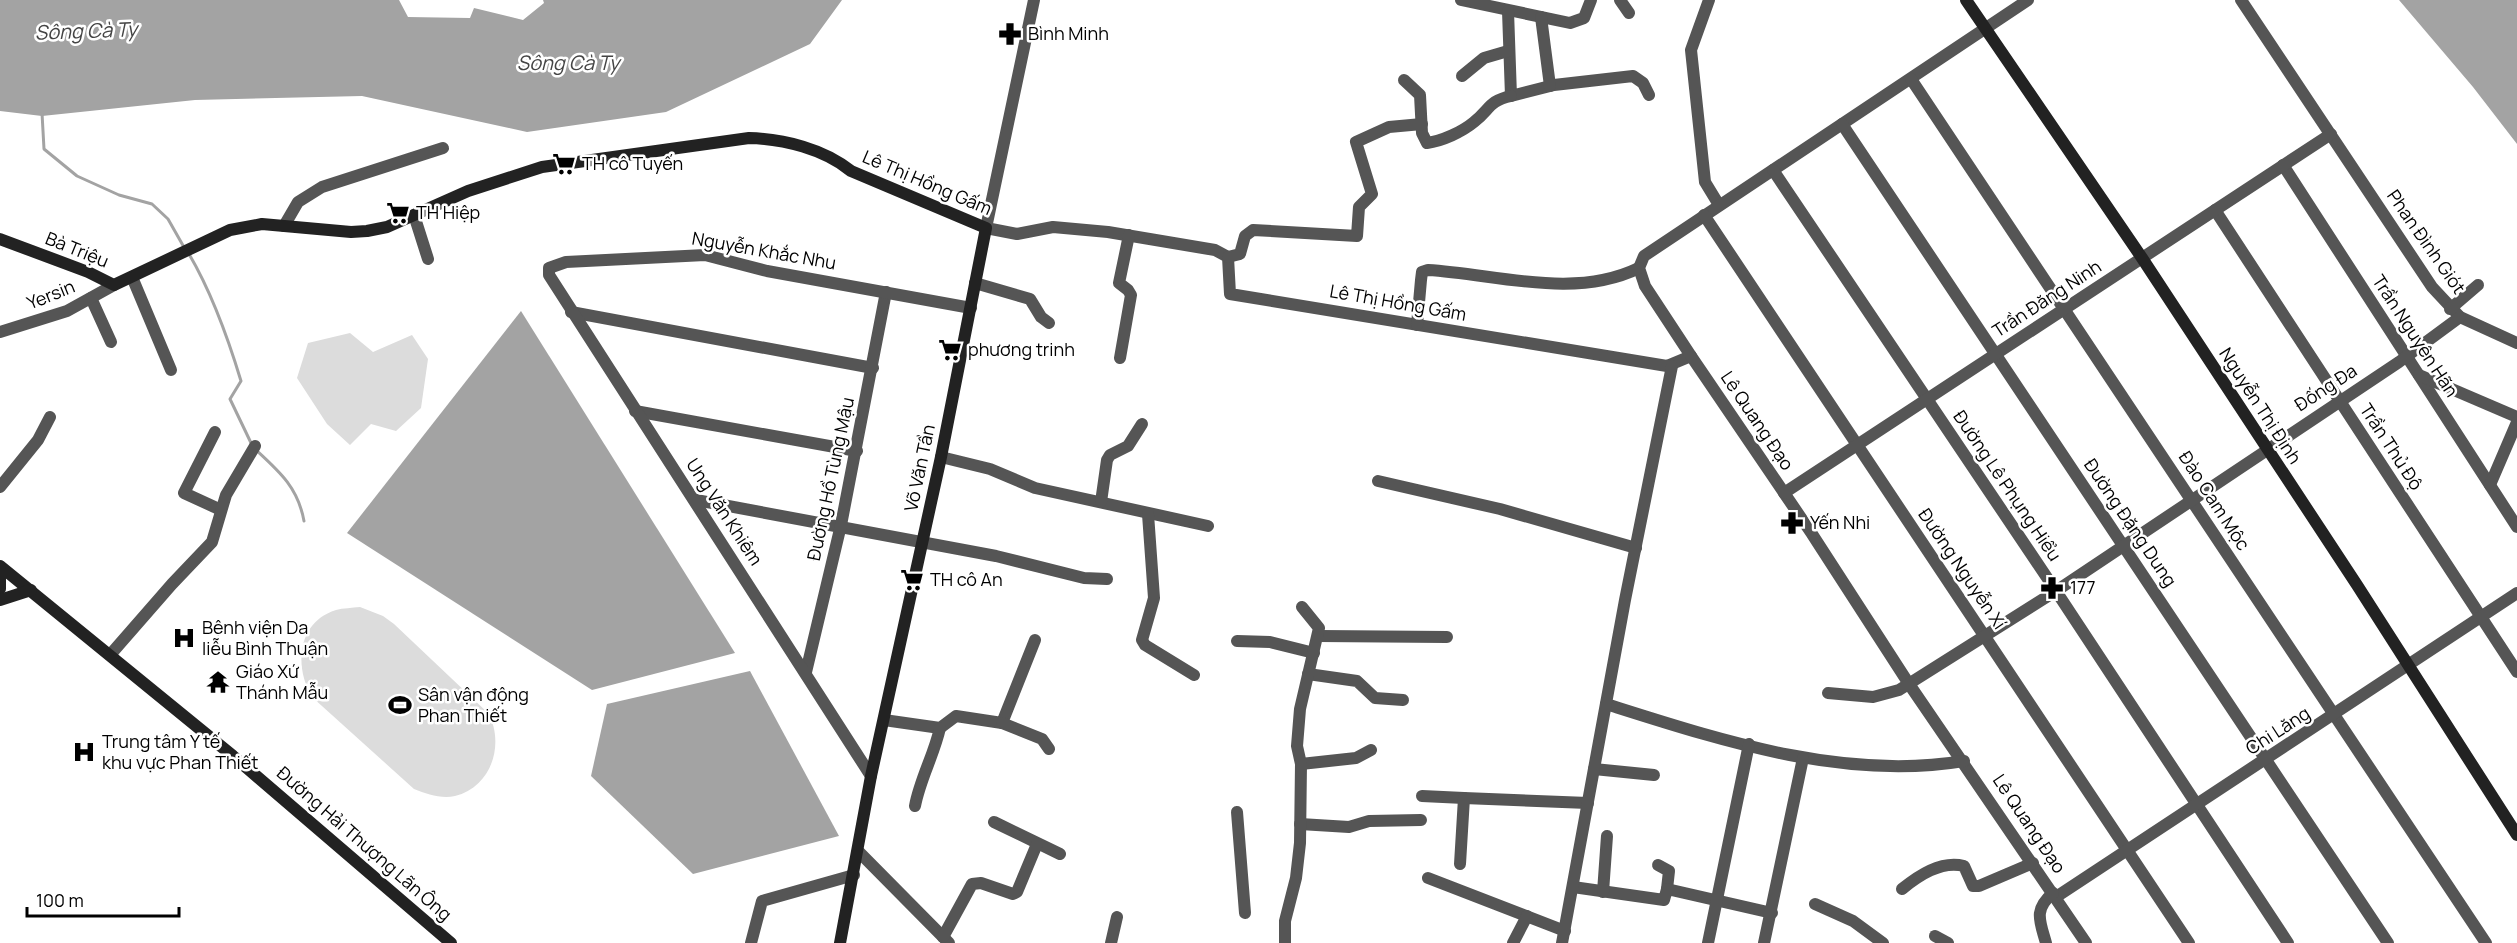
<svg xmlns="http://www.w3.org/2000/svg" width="2517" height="943" font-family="Manrope,sans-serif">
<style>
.green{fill:#dcdcdc}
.water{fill:#a3a3a3}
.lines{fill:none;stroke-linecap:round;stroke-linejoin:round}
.stream{stroke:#a3a3a3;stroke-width:3}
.street{stroke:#555;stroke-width:12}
.secondary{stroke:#222;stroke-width:12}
.labels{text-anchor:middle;stroke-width:5;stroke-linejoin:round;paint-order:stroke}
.poi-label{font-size:18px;fill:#000;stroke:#fff;text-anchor:start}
.street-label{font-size:18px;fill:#000;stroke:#fff}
.water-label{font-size:20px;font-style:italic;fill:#444;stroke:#fff}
</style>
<rect width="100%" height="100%" fill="#fff"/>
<g class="green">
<polygon points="350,333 373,352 412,335 428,359 421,408 396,431 371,424 350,445 327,424 297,378 308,343"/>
<path d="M360,607l23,9 11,8 94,89c17,30 4,74 -33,83 -14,3 -28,-2 -41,-7l-102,-92c-18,-30 -15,-75 24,-87 7,-2 16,-2 24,-3z"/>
</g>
<g class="water">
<polygon points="0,0 399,0 408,17 470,18 474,8 523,20 544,3 543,0 842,0 810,44 666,112 527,132 362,96 195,100 42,116 0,111"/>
<polygon points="2399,0 2517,0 2517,144 2473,87"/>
<polygon points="521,311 735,653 592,690 347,533"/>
<polygon points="750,671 839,836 693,874 591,776 607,704"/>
</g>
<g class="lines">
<g class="stream">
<polyline points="42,113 44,149 77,176 119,195 152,204 168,219 185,249"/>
<path d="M189,254c23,39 39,84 52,127l-11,18 22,46"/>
<path d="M256,450c24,22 42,38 48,71"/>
</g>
<g class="street">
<polyline points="1034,0 986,228 1017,234 1053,227 1108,232 1215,250 1228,257 1230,294 1667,366 1691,356"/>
<polyline points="1461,0 1570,23 1584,18 1591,0"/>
<polyline points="1620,0 1629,13"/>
<polyline points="1709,0 1691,50 1705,182 1719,205"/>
<polyline points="2028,0 1644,256 1639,268 1645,286 1691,356 1812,534 1909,684 2086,943"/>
<polyline points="2241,0 2432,287 2460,317 2517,343"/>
<polyline points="1508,11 1511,96 1554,85 1633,76 1643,83 1649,95"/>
<polyline points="1541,17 1550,86"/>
<polyline points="1462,76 1484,58 1508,51"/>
<polyline points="1911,79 2486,943"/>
<path d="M1404,80l16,15 2,38 5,10c15,-2 35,-11 47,-21 16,-12 14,-21 37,-26"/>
<polyline points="1842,124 2388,943"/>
<polyline points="2283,165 2517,527"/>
<polyline points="1773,170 2056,591 2288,943"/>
<polyline points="2215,210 2517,672"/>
<polyline points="414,215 428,259"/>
<polyline points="1704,215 2189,943"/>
<polyline points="284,226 298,202 322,187 443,148"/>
<polyline points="1228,257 1240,254 1245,236 1253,230 1357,236 1359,207 1372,194 1356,142 1389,127 1422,124"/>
<polyline points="132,277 171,370"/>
<polyline points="975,283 1030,299 1041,317 1049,323"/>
<polyline points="91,298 111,342"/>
<polyline points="2450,309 2478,285"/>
<polyline points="571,312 873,368"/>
<path d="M1417,325l4,-45 1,-8 6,-2c69,4 145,30 211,-2"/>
<polyline points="0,332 67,311 114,285"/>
<polyline points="1120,358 1131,295 1128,290 1119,283 1129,235"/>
<polyline points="2419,375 2517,417"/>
<polyline points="635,411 857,451"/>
<polyline points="215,432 184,493 221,510"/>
<polyline points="941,457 990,469 1035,488 1208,526"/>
<polyline points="1378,481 1500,509 1636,548"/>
<polyline points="2490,485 2517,422"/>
<polyline points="0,487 38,440 50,417"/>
<polyline points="1784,493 2331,134"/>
<polyline points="696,500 996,556 1084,578 1107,579"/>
<polyline points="1101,502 1107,460 1110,455 1128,446 1142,424"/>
<polyline points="1148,514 1154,598 1142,640 1145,645 1194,675"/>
<polyline points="1319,636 1447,637"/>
<polyline points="1237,641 1270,642 1314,653"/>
<polyline points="110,655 172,584 212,542 226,495 255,446"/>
<polyline points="806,672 841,525 886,292"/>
<polyline points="1308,674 1357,681 1375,698 1403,700"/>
<polyline points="1828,693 1873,697 1899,690 2056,591 2399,362 2460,317"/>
<path d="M1606,704c114,36 237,77 358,57"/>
<polyline points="884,720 940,728 956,716 1002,723 1035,640"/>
<polyline points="1002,723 1042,739 1049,749"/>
<polyline points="1301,764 1356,758 1371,750"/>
<polyline points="1594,769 1654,775"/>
<polyline points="871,776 549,275 549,268 566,262 705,255 767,271 971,308"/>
<polyline points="1422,796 1464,798"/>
<path d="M915,806c5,-27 19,-51 25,-78"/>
<polyline points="1237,812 1245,913"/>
<polyline points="994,822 1060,854"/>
<polyline points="1300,824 1349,827 1369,821 1421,820"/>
<polyline points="859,852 949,943"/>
<polyline points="1460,864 1464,798 1588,803"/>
<polyline points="1658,865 1669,871 1667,889"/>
<polyline points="1428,878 1565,931"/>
<polyline points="1573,887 1664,900 1667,889 1772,913"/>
<path d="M1902,889c16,-13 39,-29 62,-23l9,20h6l54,-23"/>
<polyline points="1603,892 1607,836"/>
<polyline points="2056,897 2517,593"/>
<polyline points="1815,904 1853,921 1883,943"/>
<polyline points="1935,936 1948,943"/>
<polyline points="943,937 972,884 981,883 1013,894 1017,892 1037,844"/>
<polyline points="751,943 762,901 854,875"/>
<polyline points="1111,943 1117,917"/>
<polyline points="1285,943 1285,921 1296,878 1300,843 1301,764 1297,746 1300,709 1319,628 1302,607"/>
<polyline points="1513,943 1527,916"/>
<polyline points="1562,943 1625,600 1672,366"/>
<polyline points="1708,943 1749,744"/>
<polyline points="1764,943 1803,758"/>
<path d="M2046,943c-6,-22 -13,-33 7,-50"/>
</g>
<g class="secondary">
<polyline points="1966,0 2142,258 2357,585 2517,835"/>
<path d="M0,239l88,33 26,13 116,-55 32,-6 89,8 16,-1 20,-4 81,-36 74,-24 207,-29c35,1 75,11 102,33l135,57 -45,229 -70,319 -31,167"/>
<polyline points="0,566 233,756 451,943"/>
<polyline points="0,569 0,589"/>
<polyline points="0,600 31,590"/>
</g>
</g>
<defs>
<g id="pharmacy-bare" transform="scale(1.8)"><path d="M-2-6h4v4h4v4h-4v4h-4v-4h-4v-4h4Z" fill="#000" stroke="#fff" stroke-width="2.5" paint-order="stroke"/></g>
<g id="supermarket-bare" transform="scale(1.8)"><path d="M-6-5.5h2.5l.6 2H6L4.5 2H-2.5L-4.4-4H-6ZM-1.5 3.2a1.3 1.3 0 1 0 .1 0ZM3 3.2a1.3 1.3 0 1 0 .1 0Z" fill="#000" stroke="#fff" stroke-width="2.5" paint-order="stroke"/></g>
<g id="hospital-bare" transform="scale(1.8)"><path d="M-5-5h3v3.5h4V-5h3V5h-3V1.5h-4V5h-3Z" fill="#000" stroke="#fff" stroke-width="2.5" paint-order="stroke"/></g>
<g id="temple-bare" transform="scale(1.8)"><path d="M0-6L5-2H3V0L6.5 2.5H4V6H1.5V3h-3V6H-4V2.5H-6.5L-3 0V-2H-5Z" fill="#000" stroke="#fff" stroke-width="2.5" paint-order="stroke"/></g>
<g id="stadium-bare" transform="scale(1.8)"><path d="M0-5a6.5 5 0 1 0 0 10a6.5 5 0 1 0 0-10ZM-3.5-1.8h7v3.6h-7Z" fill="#000" stroke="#fff" stroke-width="2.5" paint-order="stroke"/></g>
</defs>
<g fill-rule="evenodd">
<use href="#pharmacy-bare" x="1010" y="34"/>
<use href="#supermarket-bare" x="564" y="164"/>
<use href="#supermarket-bare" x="398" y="213"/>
<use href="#supermarket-bare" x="950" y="350"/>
<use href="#pharmacy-bare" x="1792" y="523"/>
<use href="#supermarket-bare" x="912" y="580"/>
<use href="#pharmacy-bare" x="2052" y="588"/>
<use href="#hospital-bare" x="184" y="638"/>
<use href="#temple-bare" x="218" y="682"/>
<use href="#stadium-bare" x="400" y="705"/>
<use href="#hospital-bare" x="84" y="752"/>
</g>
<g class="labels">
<g class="poi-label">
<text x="1028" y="40">Bình Minh</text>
<text x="582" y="170">TH cô Tuyến</text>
<text x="416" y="219">TH Hiệp</text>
<text x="968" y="356">phương trinh</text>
<text x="1810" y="529">Yến Nhi</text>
<text x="930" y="586">TH cô An</text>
<text x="2070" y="594">177</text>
<text x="202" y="634">Bệnh viện Da<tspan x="202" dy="21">liễu Bình Thuận</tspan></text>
<text x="236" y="678">Giáo Xứ<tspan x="236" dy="21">Thánh Mẫu</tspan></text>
<text x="418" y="701">Sân vận động<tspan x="418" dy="21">Phan Thiết</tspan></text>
<text x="102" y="748">Trung tâm Y tế<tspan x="102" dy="21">khu vực Phan Thiết</tspan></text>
</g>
<g class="street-label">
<text transform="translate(927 183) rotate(23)" y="6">Lê Thị Hồng Gấm</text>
<text transform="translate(2426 242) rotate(55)" y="6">Phan Đình Giót</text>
<text transform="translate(77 250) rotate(22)" y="6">Bà Triệu</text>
<text transform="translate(764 251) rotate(10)" y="6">Nguyễn Khắc Nhu</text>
<text transform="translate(51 295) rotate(-22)" y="6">Yersin</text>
<text transform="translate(2047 299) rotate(-33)" y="6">Trần Đăng Ninh</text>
<text transform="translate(1398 303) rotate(10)" y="6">Lê Thị Hồng Gấm</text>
<text transform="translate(2415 336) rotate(57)" y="6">Trần Nguyên Hãn</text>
<text transform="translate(2326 388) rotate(-33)" y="6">Đống Đa</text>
<text transform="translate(2260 406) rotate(57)" y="6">Nguyễn Thị Định</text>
<text transform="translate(1757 421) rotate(56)" y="6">Lê Quang Đạo</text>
<text transform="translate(2391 447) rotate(57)" y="6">Trần Thủ Độ</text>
<text transform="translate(920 468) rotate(-78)" y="6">Võ Văn Tần</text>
<text transform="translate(831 479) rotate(-78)" y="6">Đường Hồ Tùng Mậu</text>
<text transform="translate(2007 486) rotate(56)" y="6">Đường Lê Phụng Hiểu</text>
<text transform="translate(2214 501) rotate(57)" y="6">Đào Cam Mộc</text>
<text transform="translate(724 512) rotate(57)" y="6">Ung Văn Khiêm</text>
<text transform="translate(2130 523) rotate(56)" y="6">Đường Đặng Dung</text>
<text transform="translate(1962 569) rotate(56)" y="6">Đường Nguyễn Xí</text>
<text transform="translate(2278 731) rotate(-33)" y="6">Chi Lăng</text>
<text transform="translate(2029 824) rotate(56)" y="6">Lê Quang Đạo</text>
<text transform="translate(364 844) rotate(41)" y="6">Đường Hải Thượng Lãn Ông</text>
</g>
<g class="water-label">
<text transform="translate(86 31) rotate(-2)" y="7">Sông Cà Ty</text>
<text x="568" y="70">Sông Cà Ty</text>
</g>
</g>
<path d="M27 907v9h152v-9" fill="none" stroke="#000000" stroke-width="3"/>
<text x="36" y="907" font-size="18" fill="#000000" stroke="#ffffff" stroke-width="4.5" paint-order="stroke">100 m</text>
</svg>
